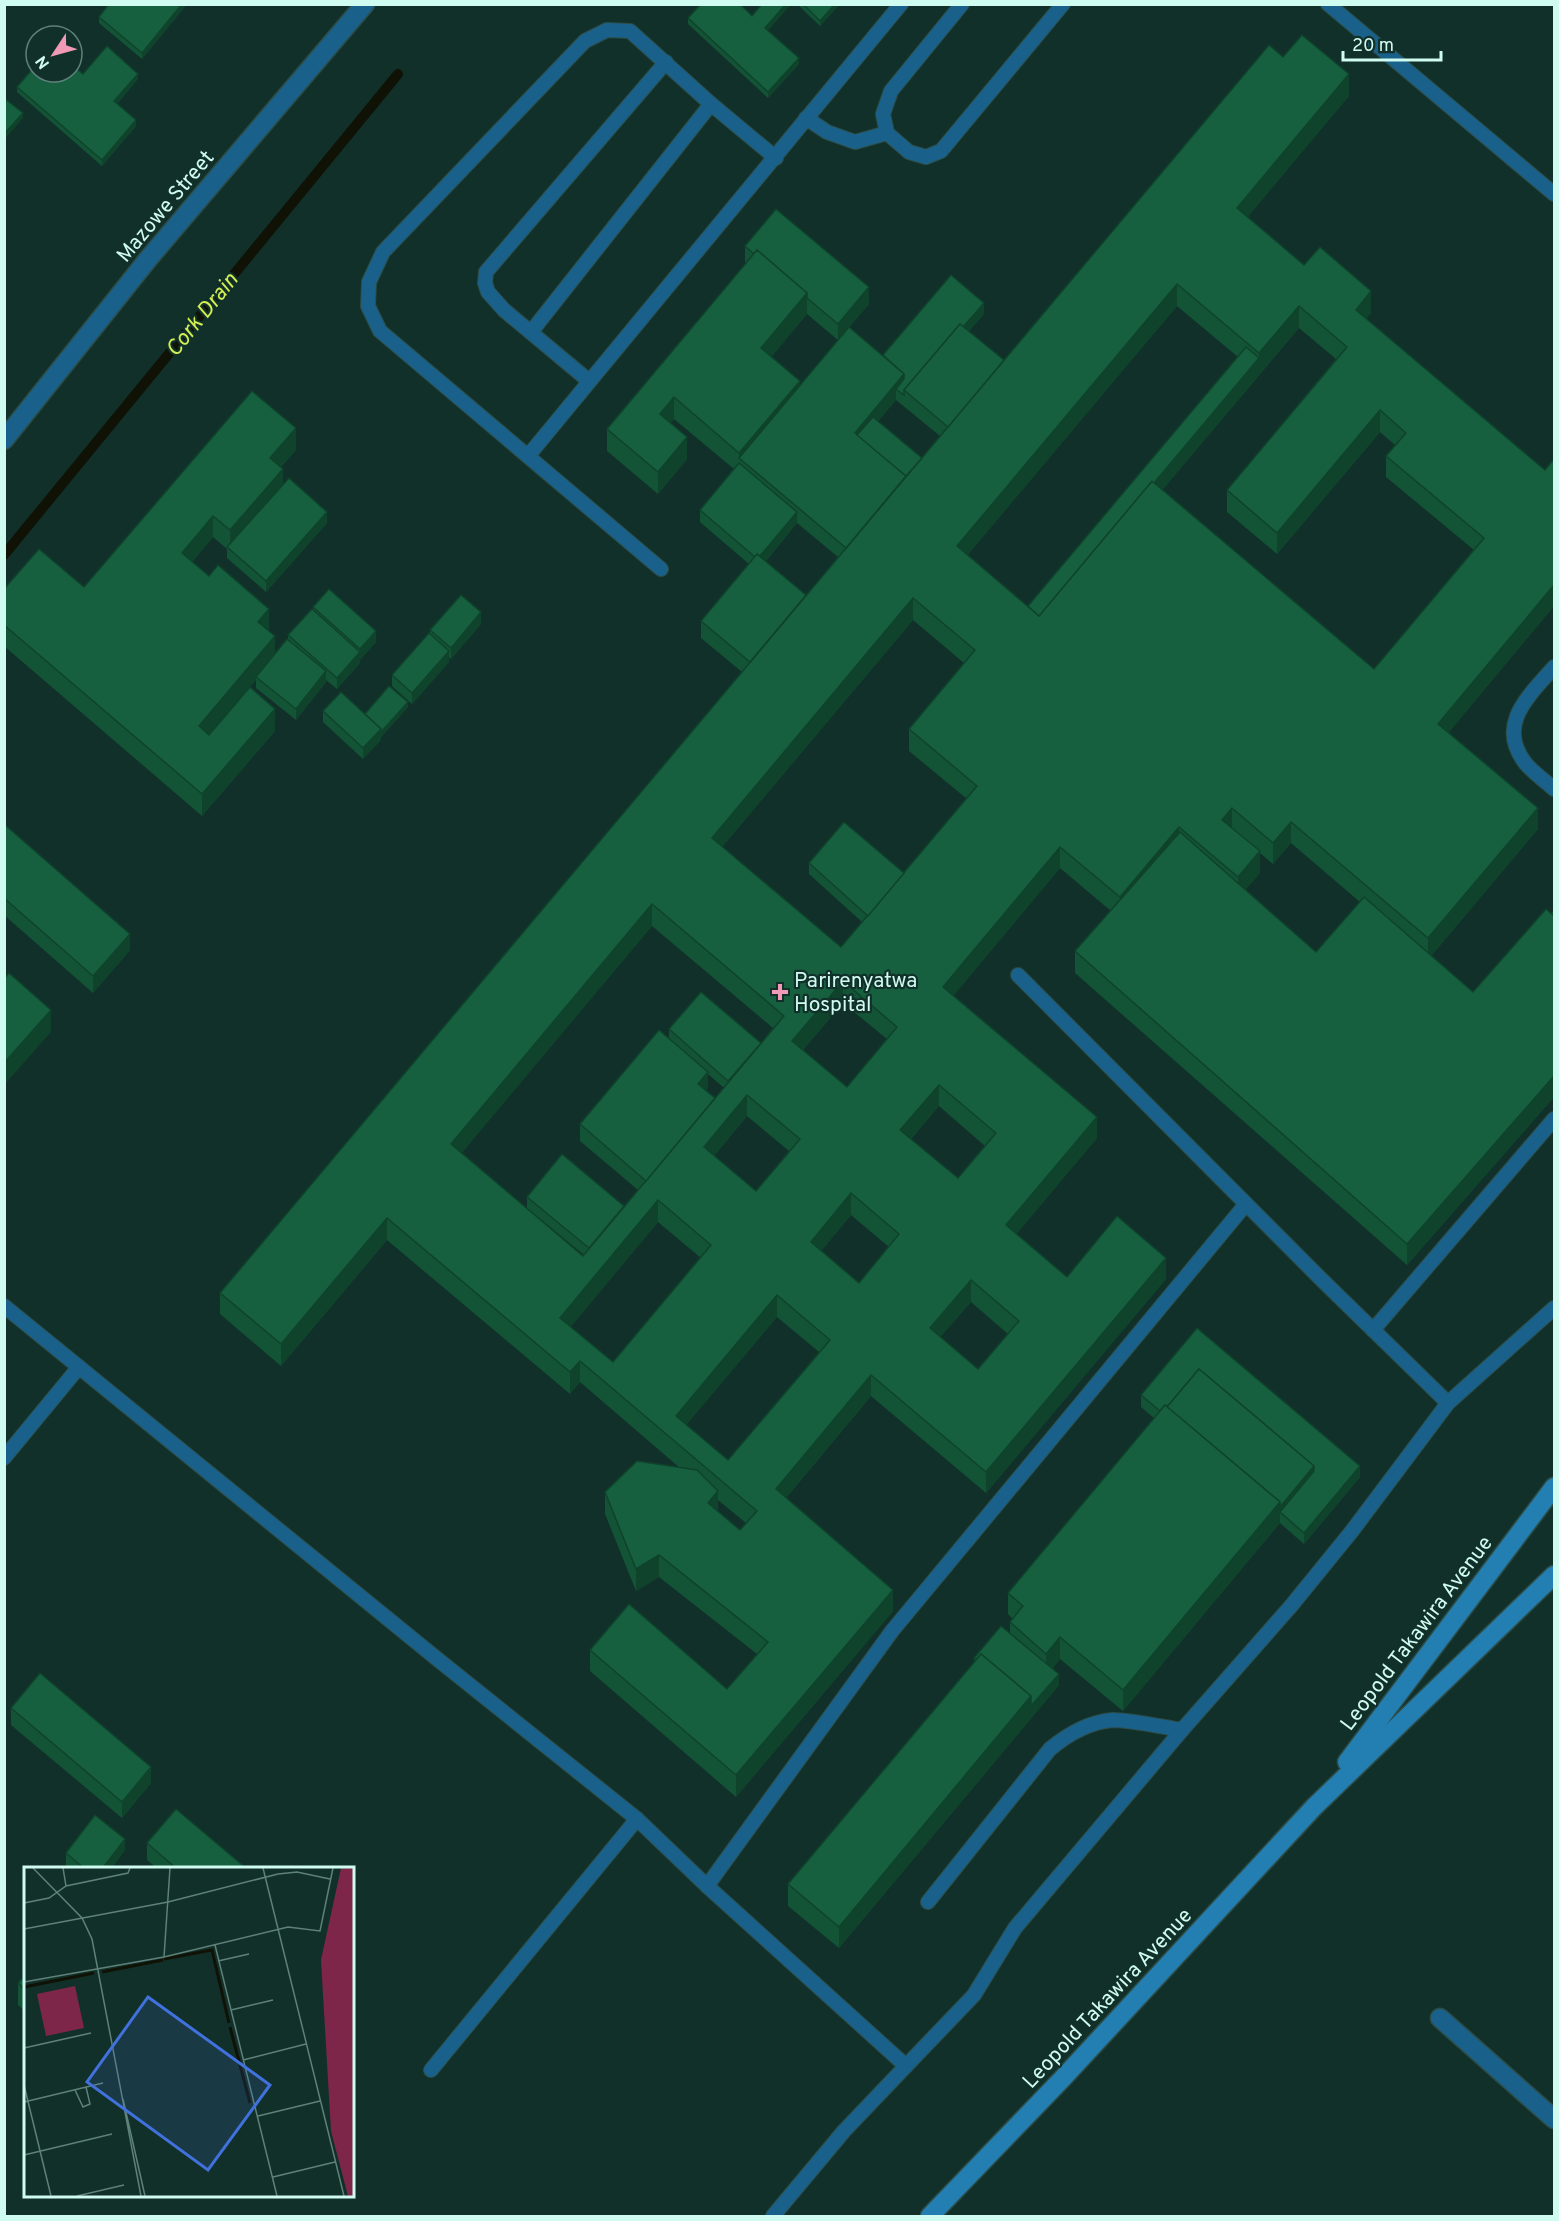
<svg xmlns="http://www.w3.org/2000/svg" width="1559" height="2221" font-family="Overpass,sans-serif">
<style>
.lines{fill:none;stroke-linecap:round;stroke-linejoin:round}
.stream{stroke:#0f1204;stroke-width:10}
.service-casing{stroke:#2d4c46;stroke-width:16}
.minor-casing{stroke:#2d4c46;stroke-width:21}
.secondary-casing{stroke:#2d4c46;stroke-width:21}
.service{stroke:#19618a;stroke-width:14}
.minor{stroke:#19618a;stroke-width:18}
.secondary{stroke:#237eb1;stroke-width:18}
.wall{fill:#135336;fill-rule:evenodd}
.shaded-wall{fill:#0f432c}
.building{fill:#16603f;stroke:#0f432c;stroke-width:1.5;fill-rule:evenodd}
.poi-dot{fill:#f09ab6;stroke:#12302a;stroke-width:2}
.labels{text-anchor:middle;stroke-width:4.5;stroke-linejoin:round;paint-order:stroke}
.street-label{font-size:21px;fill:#d0fbf1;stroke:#12302a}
.poi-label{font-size:21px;fill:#d0fbf1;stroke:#12302a;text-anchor:start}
.water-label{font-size:22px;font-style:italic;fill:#d3ef53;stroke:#12302a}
.inset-river{fill:none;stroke:#0f1204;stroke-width:3}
.inset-road{fill:none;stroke:#5e817a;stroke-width:1.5}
.view{fill:#4171dd;fill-opacity:0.15;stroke:#4171dd;stroke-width:3}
.inset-edge{fill:none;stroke:#d0fbf1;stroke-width:3}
</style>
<rect width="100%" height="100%" fill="#12302a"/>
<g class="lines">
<polyline class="stream" points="4,555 398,74"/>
<g class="service-casing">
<g id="service">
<polyline points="962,4 891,91 883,114 887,133 909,152 926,157 941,151 1063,4"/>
<polyline points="1328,4 1554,194"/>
<polyline points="806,118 827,132 855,142 887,133"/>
<polyline points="531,332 711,104"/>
<polyline points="589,381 504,310 488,292 485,283 486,272 666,62"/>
<polyline points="528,456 901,4"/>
<polyline points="661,569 380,331 368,306 369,282 383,252 585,41 607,30 630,31 711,104 776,158"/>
<path d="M1554,667c-25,29 -59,58 -28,97 8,9 19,17 28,25"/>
<polyline points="1018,975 1322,1280 1448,1403"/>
<polyline points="4,1306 436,1658 637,1819 707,1886 906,2066 974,1995 1015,1928 1182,1730 1291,1606 1352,1531 1448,1403 1554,1308"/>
<polyline points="1373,1330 1554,1119"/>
<polyline points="4,1458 79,1367"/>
<polyline points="707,1886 892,1631 1246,1204"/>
<path d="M928,1902l122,-153c18,-15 39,-27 63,-29 18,0 50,7 69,10"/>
<polyline points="431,2070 637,1819"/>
<polyline points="773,2216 844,2131 906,2066"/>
</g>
</g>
<g class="minor-casing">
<g id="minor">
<polyline points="4,440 149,258 365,4"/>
<polyline points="1440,2018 1554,2119"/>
</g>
</g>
<g class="secondary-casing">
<g id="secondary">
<polyline points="1347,1762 1554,1487"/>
<polyline points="930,2216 1063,2078 1314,1807 1554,1575"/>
</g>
</g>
<use href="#service" class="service"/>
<use href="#minor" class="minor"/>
<use href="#secondary" class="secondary"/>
</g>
<g class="wall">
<polygon points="109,4 187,4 142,59 99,23 99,17"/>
<polygon points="791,4 768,30 799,64 768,98 688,24 688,18 752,16"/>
<polygon points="797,4 840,4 820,26"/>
<path d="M1283,57l66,39 -102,121 57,48 67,48 -5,6 179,151 9,-11v147l-105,126 89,97 -107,127 42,36 81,-82v187l-147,168 -332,-292v-22l36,-40 -51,-43 -107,128 144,142 -81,96 51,43 99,2 -180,214 -115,-97 -85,102 107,113 -157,186 -146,-126v-21l137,39 30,-35 -98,-77 -23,14 -31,-77v-22l75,-24 -100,-86 -10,12 -183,-154 -106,126 -61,-52v-21l522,-621 -41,-34v-17l48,-57 -49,-42v-12l34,-41 -60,-50 -4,4 17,36 -29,35 -51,-43v-22l139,-166 -1,-1v-16l124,58 -31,36 -31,-26 -36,43 29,29 83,-31 101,-41 -15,17 35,29zM1177,306l61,51 -210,249 -61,-51zM1299,328l37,31 -109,131v22l50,42 103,-122 15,13 -9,11v21l88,73 -100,119 -212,-179zM896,400l44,36 -18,22 -44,-37zM797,523l41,34 -32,38 -40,-34zM913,620l51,43 -55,66v22l58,48 -63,74 -95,-10v11l53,48 -21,25 -119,-100zM1291,843l69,59 -44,50 -71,-62 15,-17v-20l13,11zM652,926l121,102 -12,15 -92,-14v10l-89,85v17l58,49 -14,16 -97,-9v11l57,47 -1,1 -122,-103zM843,1003l44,36 -40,48 -44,-37zM708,1074l16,14 -9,10 -9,-7 2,-3zM939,1106l46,40 -27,32 -47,-39zM747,1116l42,35 -33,40 -42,-35zM851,1215l38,32 -30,36 -38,-32zM658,1222l43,36 -88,104 -43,-35zM971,1302l37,32 -30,35 -38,-32zM777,1317l42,35 -91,108 -42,-35zM718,1500l28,23 -6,7 -22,-19z"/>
<polygon points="83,74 138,79 117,104 136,126 102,166 17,92 17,87"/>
<polygon points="296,450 281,467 283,485 327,523 266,592 227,558 227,549 213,537 192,562 269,631 275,654 288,640 288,635 313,609 313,607 376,642 360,660 360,663 337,689 326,680 326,682 296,720 256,688 256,680 250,687 275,731 202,816 4,646 4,589 84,587"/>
<polygon points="481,624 451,659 449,657 449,662 412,704 392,686 392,675 430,634 430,630"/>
<polygon points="408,707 381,737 381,740 363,759 323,722 323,711 365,714"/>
<polygon points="4,824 130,950 93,993 4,915"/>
<polygon points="1141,1395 1360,1477 1304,1544 1280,1523 1123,1711 1060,1659 1052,1669 1059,1685 839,1948 788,1906 788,1884 974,1663 974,1658 1010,1633 1010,1622 1013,1619 1008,1614 1008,1593 1154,1418 1141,1407"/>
<polygon points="11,1708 151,1783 122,1818 11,1725"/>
<polygon points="147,1843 247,1869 158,1869 147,1860"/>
<polygon points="125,1850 111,1869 71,1869 66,1865 66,1853"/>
<polygon points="26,1975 26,2012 18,2005 18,1983"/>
</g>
<g class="shaded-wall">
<polygon points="182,4 187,4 142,59 142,53"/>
<polygon points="786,4 791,4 765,34 765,28"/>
<polygon points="835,4 840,4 820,26 820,21"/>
<polygon points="799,58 799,64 768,98 768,92"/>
<polygon points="138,74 138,79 114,107 114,101"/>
<polygon points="1349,74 1349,96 1237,230 1237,208"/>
<polygon points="23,113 23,118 4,140 4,134"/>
<polygon points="136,120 136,126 102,166 102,160"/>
<polygon points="1177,284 1177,306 957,568 957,546"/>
<polygon points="869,287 869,304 838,340 838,324"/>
<polygon points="1371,291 1371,313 1356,331 1356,310"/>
<polygon points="807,293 807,314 761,370 761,348"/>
<polygon points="984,303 984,314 912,397 907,392"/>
<polygon points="1299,306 1299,328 1259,375 1259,353"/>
<polygon points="1259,358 1259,375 1039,637 1039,621"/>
<polygon points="904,374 904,390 896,389 896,400 860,443 855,433"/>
<polygon points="800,381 800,403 739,458 739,453"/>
<polygon points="674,397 674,419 660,436 660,414"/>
<polygon points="1380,410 1380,432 1277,554 1277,533"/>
<polygon points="296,428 296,450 270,479 270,458"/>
<polygon points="687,437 687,459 658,494 658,472"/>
<polygon points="283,469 283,490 230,551 230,530"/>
<polygon points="327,512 327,523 266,592 266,581"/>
<polygon points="797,512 797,523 757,571 757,560"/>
<polygon points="213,516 213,537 182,574 182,553"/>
<polygon points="1554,585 1554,606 1438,745 1438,724"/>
<polygon points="913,598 913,620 712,859 712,838"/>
<polygon points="269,609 269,631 258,622"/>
<polygon points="481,612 481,624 451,659 451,648"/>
<polygon points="376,631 376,642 360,660 360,663 337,689 337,678 360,652 360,649"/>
<polygon points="275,636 275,658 256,677 256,680 199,747 199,726"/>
<polygon points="449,651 449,662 412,704 412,693"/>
<polygon points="326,671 326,682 296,720 296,709"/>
<polygon points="408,702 408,707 381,737 381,732"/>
<polygon points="275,709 275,731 202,816 202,794"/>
<polygon points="381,729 381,740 363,759 363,748"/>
<polygon points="1232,808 1232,829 1222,820"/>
<polygon points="1538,808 1538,829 1428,960 1428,938"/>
<polygon points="1291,822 1291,843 1273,864 1273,843"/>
<polygon points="1179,827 1179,848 1120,918 1120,897"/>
<polygon points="1060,847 1060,868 943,1008 943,987"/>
<polygon points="1260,851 1260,873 1238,898 1238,877"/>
<polygon points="652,904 652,926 451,1166 451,1144"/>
<polygon points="130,934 130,950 93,993 93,976"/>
<polygon points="843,981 843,1003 792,1063 792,1041"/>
<polygon points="51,1010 51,1032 4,1085 4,1063"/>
<polygon points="708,1072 708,1088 698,1100 698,1084"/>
<polygon points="1554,1076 1554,1097 1407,1265 1407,1244"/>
<polygon points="939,1085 939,1106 900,1151 900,1130"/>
<polygon points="747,1095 747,1116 704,1168 704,1147"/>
<polygon points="1097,1117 1097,1138 1006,1247 1006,1225"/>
<polygon points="851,1193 851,1215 811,1263 811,1242"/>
<polygon points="658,1200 658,1222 560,1340 560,1318"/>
<polygon points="387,1218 387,1240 281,1366 281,1344"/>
<polygon points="1166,1258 1166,1279 986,1493 986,1472"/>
<polygon points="971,1280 971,1302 930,1349 930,1328"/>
<polygon points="777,1295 777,1317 676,1437 676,1416"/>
<polygon points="580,1361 580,1382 570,1394 570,1372"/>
<polygon points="871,1375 871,1396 776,1510 776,1489"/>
<polygon points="1314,1466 1314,1483 1280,1512 1280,1523 1123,1711 1123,1690 1280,1502"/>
<polygon points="1360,1466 1360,1477 1304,1544 1304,1533"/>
<polygon points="718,1491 718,1512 708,1503"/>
<polygon points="659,1555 659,1577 636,1591 636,1569"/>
<polygon points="893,1590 893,1611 736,1797 736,1775"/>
<polygon points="1060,1637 1060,1659 1046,1675 1046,1654"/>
<polygon points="1059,1674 1059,1685 839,1948 839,1927 1031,1696"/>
<polygon points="151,1767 151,1783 122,1818 122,1802"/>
<polygon points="125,1839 125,1850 111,1869 102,1869"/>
</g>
<g class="building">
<polygon points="109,4 182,4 142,53 99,17"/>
<polygon points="701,4 740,4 752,16 762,4 786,4 765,28 799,58 768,92 688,18"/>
<polygon points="803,4 835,4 820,21"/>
<path d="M1302,35l47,39 -112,134 67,57 16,-18 51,44 -15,19 189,160 9,-11v126l-116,139 100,84 -110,130 -137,-116 -18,21 -41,-35 -10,12 38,31 -22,26 -59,-50 -59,70 -60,-50 -117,140 154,130 -91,108 61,52 50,-61 49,42 -180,214 -115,-97 -95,114 117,101 -157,185 -146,-125 39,-46 98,85 41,-47 -109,-87 -23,14 -31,-77 32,-31 60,9 21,21 -10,12 32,27 17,-19 -177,-150 -10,11 -183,-154 -106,126 -61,-51 1049,-1248 14,12zM1177,284l82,69 40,-47 48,41 -120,143 50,43 103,-123 26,23 -20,23 98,82 -110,131 -222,-188 -113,135 -82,-70zM913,598l62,52 -66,79 68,57 -136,161 -129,-109zM652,904l132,112 -201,240 -132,-112zM843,981l54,46 -50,60 -55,-46zM939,1085l57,48 -38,45 -58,-48zM747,1095l53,44 -44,52 -52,-44zM851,1193l48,41 -40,49 -48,-41zM658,1200l53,45 -98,117 -53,-44zM971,1280l48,41 -41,48 -48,-41zM777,1295l53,45 -102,120 -52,-44z"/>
<polygon points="107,46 138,74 114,101 136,120 102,160 17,87 36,65 36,72 72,72 72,65 83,74"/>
<polygon points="4,98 23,113 4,134"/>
<polygon points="776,209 869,287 838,324 807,298 807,293 757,250 754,254 745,246"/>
<polygon points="757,250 807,293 761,348 800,381 739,453 674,397 660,414 687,437 658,472 607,429"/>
<polygon points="951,275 984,303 963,327 960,324 904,390 904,395 896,389 904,379 904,374 883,355"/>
<polygon points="960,324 1004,360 948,427 904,390"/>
<polygon points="849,327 904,374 855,433 906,476 846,548 739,458"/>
<polygon points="1246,347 1259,358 1154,483 1152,481 1039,616 1028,606"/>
<polygon points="252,391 296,428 270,458 283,469 230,530 213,516 182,553 209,576 218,565 269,609 258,622 275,636 199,726 209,735 250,687 275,709 202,794 4,625 4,589 39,549 84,587"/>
<polygon points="873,417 922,458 906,476 857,435"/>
<polygon points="739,463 797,512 760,556 757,554 755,557 700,510"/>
<polygon points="289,478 327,512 266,581 227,547"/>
<polygon points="757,554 806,595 750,662 701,621"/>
<polygon points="329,589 376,631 360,649 313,607"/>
<polygon points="461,595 481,612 451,648 430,630"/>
<polygon points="312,609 360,652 337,678 288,635"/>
<polygon points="429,633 449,651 412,693 392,675"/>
<polygon points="287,639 326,671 296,709 256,677"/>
<polygon points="389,686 408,702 381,732 381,729 365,714"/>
<polygon points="341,692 381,729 363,748 323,711"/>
<polygon points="844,822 904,873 868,916 809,863"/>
<polygon points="4,824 130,934 93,976 4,898"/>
<polygon points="1180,832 1316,952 1364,897 1473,992 1546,909 1554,916 1554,1076 1407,1244 1075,951"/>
<polygon points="9,973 51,1010 4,1063 4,979"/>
<polygon points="701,992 761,1043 728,1081 669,1029"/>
<polygon points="659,1030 708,1072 698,1084 715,1098 646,1181 580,1124"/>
<polygon points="562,1154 624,1206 589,1248 527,1197"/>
<polygon points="1197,1328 1360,1466 1304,1533 1280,1512 1314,1471 1314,1466 1199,1369 1167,1407 1165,1405 1160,1411 1141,1395"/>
<polygon points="1199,1369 1314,1466 1280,1507 1280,1502 1167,1407"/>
<polygon points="1165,1405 1280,1502 1123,1690 1060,1637 1046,1654 1010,1622 1023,1606 1008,1593"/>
<polygon points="1001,1626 1059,1674 1031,1706 1031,1696 981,1654 976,1660 974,1658"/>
<polygon points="981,1654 1031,1696 839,1927 788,1884"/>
<polygon points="40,1673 151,1767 122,1802 11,1708"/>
<polygon points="176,1809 247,1869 177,1869 147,1843"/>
<polygon points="95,1815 125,1839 102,1869 85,1869 66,1853"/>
<polygon points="26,1975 26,1990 18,1983"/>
</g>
<path class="poi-dot" d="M777 983h6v6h6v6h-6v6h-6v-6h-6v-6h6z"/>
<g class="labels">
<g class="street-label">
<text transform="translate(165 206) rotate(-50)" y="7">Mazowe Street</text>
<text transform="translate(1416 1633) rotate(-53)" y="7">Leopold Takawira Avenue</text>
<text transform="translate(1107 1998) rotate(-47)" y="7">Leopold Takawira Avenue</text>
</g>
<g class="poi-label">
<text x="794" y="987">Parirenyatwa<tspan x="794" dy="24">Hospital</tspan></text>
</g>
<g class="water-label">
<text transform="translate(201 314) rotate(-51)" y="8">Cork Drain</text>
</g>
</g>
<g transform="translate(24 1867)">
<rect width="330" height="330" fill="#12302a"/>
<path d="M317,1h13v328h-6l-17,-65 -10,-171zM51,119l9,42 -38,8 -9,-42z" fill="#7e264a"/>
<path class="inset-river" d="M140,92l48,-9 17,73M78,105l61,-12M0,120l70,-14M206,160l20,76"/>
<path class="inset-road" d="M9,1l49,50 10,21 49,257M39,1l3,18M239,1l81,328M0,36l25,-5 17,-12 62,-13 2,-5M0,62l144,-27 110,-28 19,-2 33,7M191,78l62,251M140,90l6,-89M194,94l31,-7M0,115l140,-25 124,-30 32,4 13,-63M207,143l42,-10M0,181l67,-15M219,193l63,-16M0,218l27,111M51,223l8,17 7,-3 -4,-17M99,232l22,97M0,235l79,-19M234,249l62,-15M0,288l88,-21M249,310l62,-15M53,329l47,-11"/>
<path class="view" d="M124,130l122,88 -62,85 -121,-88z"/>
<rect width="330" height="330" class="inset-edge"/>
</g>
<rect width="1559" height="2221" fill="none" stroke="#d0fbf1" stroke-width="12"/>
<g transform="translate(54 54) rotate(234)"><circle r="28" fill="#12302a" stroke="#5e817a" stroke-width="1.5"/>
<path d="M0-4.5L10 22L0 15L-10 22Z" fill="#f09ab6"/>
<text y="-9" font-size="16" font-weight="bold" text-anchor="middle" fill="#d0fbf1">N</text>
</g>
<path d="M1343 51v9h98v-9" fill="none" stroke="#d0fbf1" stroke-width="3"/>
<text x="1352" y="51" font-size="18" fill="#d0fbf1" stroke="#12302a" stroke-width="4.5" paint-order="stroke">20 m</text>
</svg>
